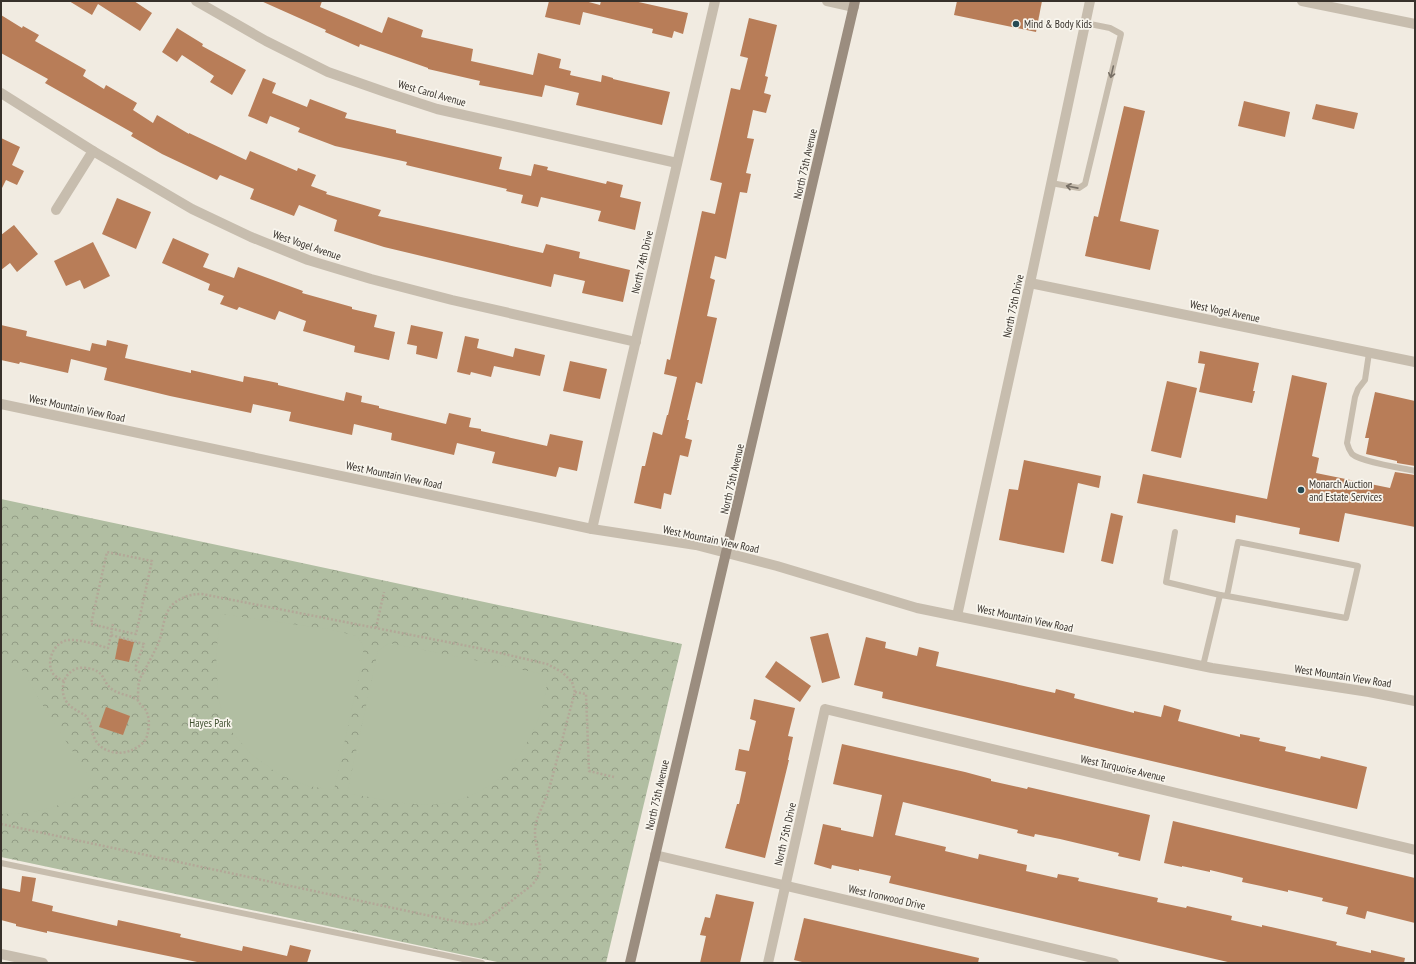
<svg xmlns="http://www.w3.org/2000/svg" width="1416" height="964" font-family="'PT Sans Narrow',sans-serif">
<style>
.park{fill:url(#park-crowns)}
.garden{fill:#b1bea2}
.building{fill:#b87d58}
.lines{fill:none;stroke-linecap:round;stroke-linejoin:round}
.path{stroke:#b3a898;stroke-width:2.5;stroke-dasharray:2 2;stroke-linecap:butt}
.service{stroke:#c7bdae;stroke-width:6}
.minor{stroke:#c7bdae;stroke-width:10}
.tertiary{stroke:#c7bdae;stroke-width:10}
.secondary{stroke:#9b8d7f;stroke-width:10}
.oneway{stroke:#787066}
.poi-dot{fill:#264a54;stroke:#f8f5ed;stroke-width:1.5}
.labels{text-anchor:middle;stroke-width:3.5;stroke-linejoin:round;paint-order:stroke}
.poi-label{font-size:11px;fill:#37312b;stroke:#f8f5ed;text-anchor:start}
.street-label{font-size:11px;fill:#37312b;stroke:#f8f5ed}
.park-label{font-size:11px;fill:#425232;stroke:#f8f5ed}
</style>
<defs>
<pattern id="park-crowns" width="20" height="18" patternUnits="userSpaceOnUse"><rect width="20" height="18" fill="#b1bea2"/><path d="M2 6a3 3 0 1 1 6 0M12 15a3 3 0 1 1 6 0" fill="none" stroke="#919b84"/></pattern>
</defs>
<rect width="100%" height="100%" fill="#f1ebe1"/>
<polygon class="park" points="1,499 682,644 606,963 502,963 1,857"/>
<g class="garden">
<polygon points="221,614 328,629 357,636 364,647 359,676 334,790 308,786 278,774 251,754 225,724 218,696 216,654"/>
<path d="M389,643l159,32c-1,8 -2,17 -4,25 -6,28 -25,62 -47,80 -12,10 -34,20 -50,23 -29,6 -70,-5 -100,-10l31,-142z"/>
<path d="M6,665l15,3 24,41 49,75c-32,25 -54,29 -93,30v-146z"/>
</g>
<g class="building">
<polygon points="69,1 134,1 152,13 140,31 98,4 92,15"/>
<polygon points="261,1 322,1 320,7 382,33 388,17 423,30 421,37 473,49 471,61 533,75 538,53 561,59 559,68 571,71 570,75 601,82 602,75 613,78 613,79 670,92 662,125 576,105 579,93 545,85 542,97 479,85 480,81 428,69 428,68 360,44 359,47 325,32 326,30"/>
<polygon points="549,1 585,1 600,5 601,1 634,1 688,13 683,34 674,31 672,38 652,33 653,29 583,12 580,25 545,17"/>
<polygon points="957,1 1042,1 1036,32 954,15"/>
<polygon points="1,15 22,28 23,26 39,35 35,41 86,70 83,76 104,89 106,85 137,103 133,110 153,123 157,115 189,134 189,133 246,160 250,151 297,171 298,168 316,175 311,186 327,192 326,194 381,210 378,216 543,253 546,244 580,252 579,258 630,270 623,302 582,293 585,281 554,274 551,287 384,247 334,231 337,220 299,205 294,216 250,199 254,189 220,175 217,180 162,154 131,136 133,133 45,83 48,79 1,53"/>
<polygon points="749,18 777,25 765,76 768,77 764,93 771,95 766,113 753,110 747,138 754,139 746,173 751,174 747,193 740,192 726,259 715,256 710,278 715,280 707,316 717,318 702,384 696,382 687,420 689,420 685,438 692,440 688,457 680,455 671,495 664,493 661,509 634,503 642,466 645,466 653,432 662,435 667,415 668,415 677,377 664,374 667,359 670,360 702,211 715,214 722,183 710,180 731,88 740,90 748,58 740,56"/>
<polygon points="177,28 203,44 202,46 246,70 232,95 210,82 214,76 182,55 177,62 162,52"/>
<polygon points="263,78 276,83 272,93 307,107 310,99 347,113 345,118 396,130 396,133 502,157 499,169 531,176 534,164 548,167 547,170 606,184 607,181 623,185 620,197 641,202 635,230 598,221 601,211 541,197 538,207 521,203 523,195 506,191 507,189 406,165 407,162 335,146 298,132 300,128 270,116 267,124 248,116"/>
<polygon points="1244,101 1290,112 1285,137 1238,126"/>
<polygon points="1316,104 1358,113 1354,129 1312,119"/>
<polygon points="1124,106 1145,111 1120,221 1159,230 1150,270 1085,256 1094,216 1098,217"/>
<polygon points="1,138 20,147 12,165 24,171 17,185 6,180 1,190"/>
<polygon points="117,198 151,212 136,249 102,234"/>
<polygon points="14,225 38,254 17,272 10,263 1,270 1,235"/>
<polygon points="173,238 209,254 203,267 234,278 238,267 303,291 302,293 352,307 352,309 377,315 374,327 395,332 389,360 354,352 355,346 303,331 306,321 279,311 275,320 239,307 237,310 220,304 224,296 208,290 210,284 162,263"/>
<polygon points="93,242 110,276 84,289 80,280 66,286 54,261"/>
<polygon points="1,325 27,331 26,336 90,351 92,343 106,346 107,340 128,345 125,358 191,373 191,370 243,382 244,376 278,383 278,385 344,401 346,392 362,396 361,402 379,406 379,408 446,424 449,413 471,418 469,427 481,429 481,431 547,446 550,434 583,441 577,471 559,467 556,477 492,463 495,452 457,443 454,455 391,440 392,433 354,424 352,435 289,421 291,412 253,404 251,413 170,396 104,380 107,368 71,359 68,373 20,362 19,364 1,360"/>
<polygon points="411,325 443,332 437,359 416,354 417,346 407,344"/>
<polygon points="465,336 479,339 477,348 513,357 515,348 545,355 540,376 494,366 491,377 471,372 470,375 457,372"/>
<polygon points="1200,351 1259,363 1253,391 1255,391 1252,403 1199,392 1205,364 1198,363"/>
<polygon points="570,361 607,369 600,399 563,391"/>
<polygon points="1292,375 1327,383 1312,456 1319,458 1316,473 1390,488 1395,472 1415,475 1415,527 1345,513 1339,542 1299,534 1300,528 1236,515 1235,523 1137,503 1143,474 1267,499"/>
<polygon points="1167,381 1197,388 1181,458 1151,451"/>
<polygon points="1375,392 1415,401 1415,466 1397,463 1397,461 1366,454 1369,438 1365,438"/>
<polygon points="1024,460 1101,476 1099,488 1078,483 1064,553 999,540 1009,489 1018,490"/>
<polygon points="1111,513 1123,516 1113,564 1101,561"/>
<polygon points="828,633 840,678 822,683 810,637"/>
<polygon points="866,637 886,642 885,648 917,656 919,647 939,652 936,666 1055,693 1056,689 1075,694 1074,698 1134,713 1134,711 1161,717 1164,705 1181,710 1178,721 1240,737 1240,734 1260,738 1259,741 1286,747 1285,751 1320,759 1321,756 1367,767 1357,809 882,698 883,692 854,685"/>
<polygon points="119,638 134,642 129,662 115,659"/>
<polygon points="776,661 811,686 800,702 765,677"/>
<polygon points="754,699 795,708 788,736 793,737 788,760 789,760 765,858 725,848 737,804 739,804 746,772 735,770 739,749 749,751 756,721 750,719"/>
<polygon points="106,707 130,716 123,735 99,727"/>
<polygon points="842,744 965,772 991,779 991,781 1027,789 1028,787 1150,815 1140,861 1118,856 1119,853 1060,839 1035,834 1034,837 1017,833 1018,830 903,802 895,835 946,847 945,851 978,859 979,854 1027,865 1026,871 1057,878 1058,874 1079,878 1078,881 1158,898 1157,902 1186,908 1187,906 1232,916 1231,920 1262,927 1262,925 1337,942 1336,945 1371,953 1371,950 1405,958 1404,963 1232,963 889,883 891,876 859,869 859,871 832,865 831,869 814,864 823,824 841,828 841,830 873,837 882,795 833,784"/>
<polygon points="1173,821 1415,878 1415,923 1367,911 1365,919 1346,914 1348,907 1322,901 1323,898 1288,890 1288,892 1261,886 1242,882 1243,878 1210,870 1210,872 1182,866 1182,867 1164,863"/>
<polygon points="22,876 36,878 32,901 53,906 52,911 117,926 118,920 181,934 180,937 242,951 243,946 287,956 290,945 311,950 307,963 202,963 47,931 47,933 16,926 16,924 1,920 1,888 20,892"/>
<polygon points="716,894 754,902 740,963 700,963 706,936 700,935 705,917 710,918"/>
<polygon points="804,918 979,958 978,963 806,963 794,960"/>
</g>
<g class="lines">
<g class="path">
<polyline points="113,624 112,629 136,634 152,561 107,552 91,624 112,629 111,635 144,644 136,666 136,670 143,674"/>
<polyline points="376,628 384,592"/>
<path d="M64,681c-5,-2 -10,-5 -12,-9 -6,-13 3,-30 16,-32 13,-1 28,5 40,8l3,-13"/>
<polyline points="575,692 586,694 589,771 614,777"/>
<path d="M1,824l467,100c8,1 13,0 20,-5l44,-34c17,-20 2,-33 3,-55 1,-14 10,-27 14,-41 9,-32 17,-65 26,-97l-3,-10 -10,-10 -15,-8 -64,-15 -281,-55c-12,0 -21,3 -30,11 -8,9 -9,23 -12,34 -4,11 -11,22 -16,33 -2,3 -5,7 -5,11 -1,2 -1,16 -1,18 2,4 8,7 9,12 3,7 2,16 0,23 -2,7 -10,12 -15,14 -13,6 -31,2 -37,-11 -4,-7 -4,-17 -9,-23 -4,-3 -9,-5 -13,-8 -19,-12 -10,-44 14,-40 20,3 14,14 26,22 8,5 17,5 25,10"/>
</g>
<g class="service">
<polyline points="1051,183 1079,188 1085,184 1121,34 1110,28 1085,23"/>
<path d="M1369,353l-4,27 -7,9 -3,8 -8,46c1,4 2,7 5,11 9,8 50,14 63,17"/>
<polyline points="1175,532 1166,582 1220,595"/>
<polyline points="1203,666 1220,595 1227,596 1346,618 1358,566 1238,542 1227,596"/>
<polyline points="1,863 482,963"/>
</g>
<g class="minor">
<polyline points="196,1 266,41 328,72 388,93 437,109 677,163"/>
<polyline points="827,1 854,7"/>
<polyline points="1302,1 1415,24"/>
<polyline points="1,93 93,151 192,209 251,237 308,260 371,279 452,300 636,342"/>
<polyline points="56,210 93,151"/>
<polyline points="1030,283 1415,362"/>
<polyline points="592,529 715,1"/>
<polyline points="957,616 1030,283 1090,1"/>
<polyline points="655,855 1114,963"/>
<polyline points="1,954 43,963"/>
<polyline points="768,963 825,709 1415,850"/>
</g>
<polyline class="tertiary" points="1,404 592,529 696,545 777,566 917,608 1212,668 1369,692 1415,701"/>
<polyline class="secondary" points="630,963 855,1"/>
</g>
<defs><path id="oneway-shaft" d="M-6 0H5M1.5-3L5.5 0L1.5 3" fill="none" stroke-width="1.6" stroke-linecap="round" stroke-linejoin="round"/></defs>
<g class="oneway">
<use href="#oneway-shaft" transform="translate(1112 72) rotate(103)"/>
<use href="#oneway-shaft" transform="translate(1072 187) rotate(-169)"/>
</g>
<g class="poi-dot">
<circle cx="1016" cy="24" r="4"/>
<circle cx="1301" cy="490" r="4"/>
</g>
<g class="labels">
<g class="poi-label">
<text x="1024" y="28">Mind &amp; Body Kids</text>
<text x="1309" y="488">Monarch Auction<tspan x="1309" dy="13">and Estate Services</tspan></text>
</g>
<g class="street-label">
<text transform="translate(432 93) rotate(16)" y="4">West Carol Avenue</text>
<text transform="translate(805 164) rotate(-77)" y="4">North 75th Avenue</text>
<text transform="translate(307 245) rotate(19)" y="4">West Vogel Avenue</text>
<text transform="translate(642 262) rotate(-77)" y="4">North 74th Drive</text>
<text transform="translate(1013 306) rotate(-78)" y="4">North 75th Drive</text>
<text transform="translate(1225 311) rotate(12)" y="4">West Vogel Avenue</text>
<text transform="translate(77 408) rotate(12)" y="4">West Mountain View Road</text>
<text transform="translate(394 475) rotate(12)" y="4">West Mountain View Road</text>
<text transform="translate(732 479) rotate(-77)" y="4">North 75th Avenue</text>
<text transform="translate(711 539) rotate(12)" y="4">West Mountain View Road</text>
<text transform="translate(1025 618) rotate(12)" y="4">West Mountain View Road</text>
<text transform="translate(1343 676) rotate(9)" y="4">West Mountain View Road</text>
<text transform="translate(1123 768) rotate(13)" y="4">West Turquoise Avenue</text>
<text transform="translate(657 795) rotate(-77)" y="4">North 75th Avenue</text>
<text transform="translate(785 834) rotate(-77)" y="4">North 75th Drive</text>
<text transform="translate(887 897) rotate(13)" y="4">West Ironwood Drive</text>
</g>
<g class="park-label">
<text x="210" y="727">Hayes Park</text>
</g>
</g>
<rect width="1416" height="964" fill="none" stroke="#37312b" stroke-width="4"/>
</svg>
